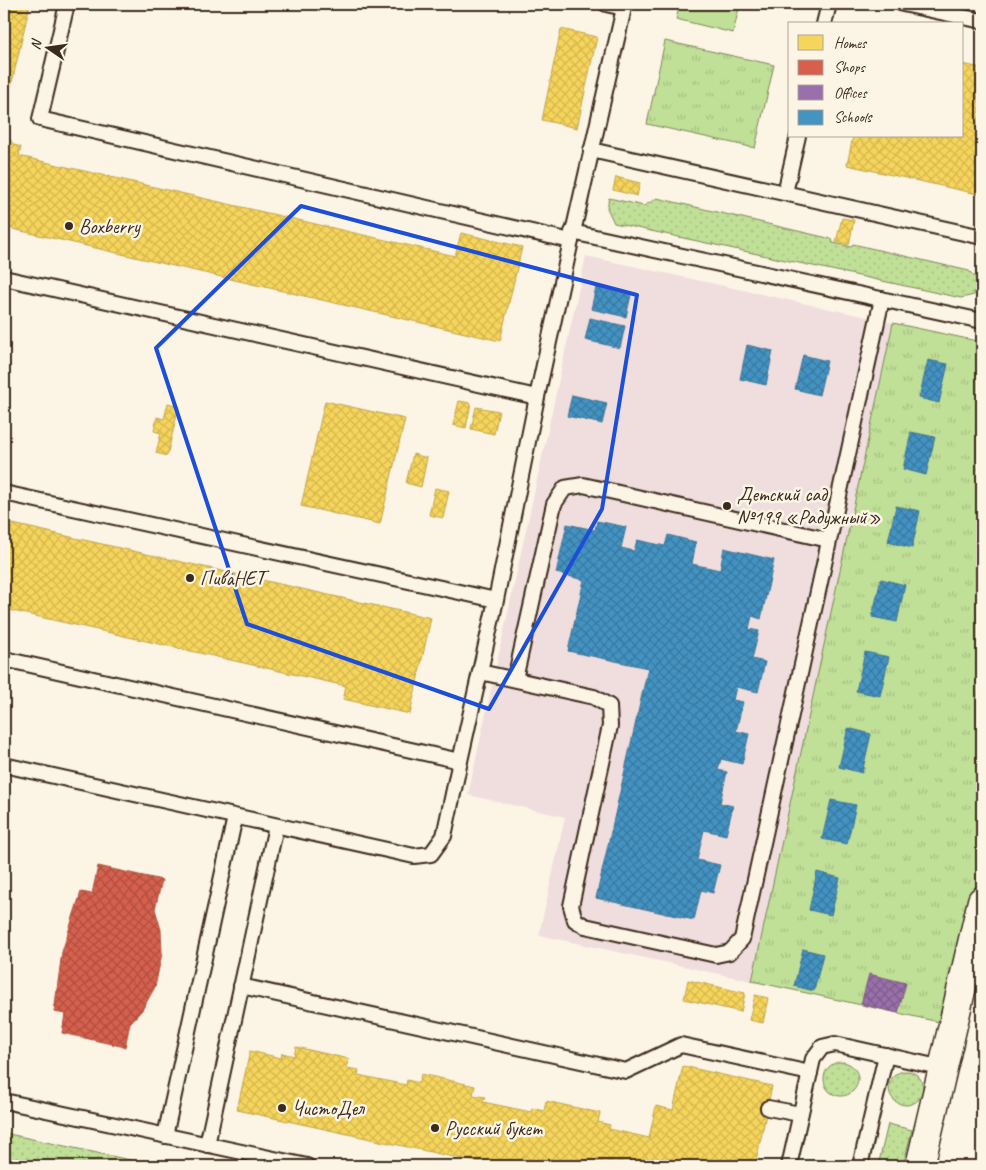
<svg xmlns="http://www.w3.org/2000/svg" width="986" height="1170" font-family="Caveat,sans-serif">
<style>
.built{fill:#efdedd}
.grass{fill:url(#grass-dots);stroke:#7e845a}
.park{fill:url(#park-tufts);stroke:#7e845a}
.pitch{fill:#c0df97;stroke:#7e845a}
.homes{fill:url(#homes-cross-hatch);stroke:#bea249}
.shops{fill:url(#shops-cross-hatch);stroke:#a8503f}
.offices{fill:url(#offices-cross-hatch);stroke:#7d5b81}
.schools{fill:url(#schools-cross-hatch);stroke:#417492}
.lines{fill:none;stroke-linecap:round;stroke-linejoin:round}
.service-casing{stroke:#3b2a1e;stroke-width:18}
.minor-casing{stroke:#3b2a1e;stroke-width:31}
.service{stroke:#fcf5e5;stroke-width:14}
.minor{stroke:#fcf5e5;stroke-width:28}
.marked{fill:none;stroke:#1d4ed8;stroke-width:4;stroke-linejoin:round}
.poi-dot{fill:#3b2a1e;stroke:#fcf5e5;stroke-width:2}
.labels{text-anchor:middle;stroke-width:5;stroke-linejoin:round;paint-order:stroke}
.poi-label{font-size:20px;fill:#3b2a1e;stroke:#fcf5e5;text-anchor:start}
</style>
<defs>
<pattern id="grass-dots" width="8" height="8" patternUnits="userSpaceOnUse" patternTransform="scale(1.25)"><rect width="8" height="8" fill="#c0df97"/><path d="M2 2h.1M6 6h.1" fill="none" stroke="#a6c082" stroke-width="1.8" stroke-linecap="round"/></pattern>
<pattern id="park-tufts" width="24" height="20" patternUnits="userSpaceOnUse" patternTransform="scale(1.25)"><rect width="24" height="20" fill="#c0df97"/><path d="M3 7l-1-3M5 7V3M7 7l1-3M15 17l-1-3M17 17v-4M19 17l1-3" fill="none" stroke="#a6c082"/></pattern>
<pattern id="homes-cross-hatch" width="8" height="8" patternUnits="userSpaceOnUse" patternTransform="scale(1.25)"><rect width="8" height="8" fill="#f6d55c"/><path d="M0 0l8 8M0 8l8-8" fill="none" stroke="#d4b750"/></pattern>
<pattern id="shops-cross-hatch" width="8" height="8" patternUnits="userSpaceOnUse" patternTransform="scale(1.25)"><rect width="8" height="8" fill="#d6604d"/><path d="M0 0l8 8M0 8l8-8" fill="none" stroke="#af4f3f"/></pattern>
<pattern id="offices-cross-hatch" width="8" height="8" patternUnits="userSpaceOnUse" patternTransform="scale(1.25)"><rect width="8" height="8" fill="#9970ab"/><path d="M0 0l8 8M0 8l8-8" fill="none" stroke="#7e5c8b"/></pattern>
<pattern id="schools-cross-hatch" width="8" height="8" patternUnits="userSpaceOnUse" patternTransform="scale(1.25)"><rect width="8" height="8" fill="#4393c3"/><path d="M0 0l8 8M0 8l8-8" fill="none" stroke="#39789e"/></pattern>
</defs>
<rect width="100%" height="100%" fill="#fcf5e5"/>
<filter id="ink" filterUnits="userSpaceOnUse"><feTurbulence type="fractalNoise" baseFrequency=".02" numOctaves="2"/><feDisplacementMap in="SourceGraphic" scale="10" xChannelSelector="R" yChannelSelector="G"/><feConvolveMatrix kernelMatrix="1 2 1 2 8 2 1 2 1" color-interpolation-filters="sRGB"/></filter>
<g filter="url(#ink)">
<polygon class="built" points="586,256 959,337 816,995 539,935 565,817 468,795"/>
<g class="grass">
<polygon points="609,198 644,206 657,198 832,239 833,243 851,247 853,244 969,271 978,280 974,295 961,298 614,223 607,208"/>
<circle cx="841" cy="1079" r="17"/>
<circle cx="906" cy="1088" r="17"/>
<polygon points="888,1124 912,1130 903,1166 878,1166"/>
<polygon points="4,1133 158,1166 4,1166"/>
</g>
<g class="park">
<polygon points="665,41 774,65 755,148 647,124"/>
<polygon points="893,323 982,342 982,861 948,1009 939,1022 752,981"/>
</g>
<polygon class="pitch" points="680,4 740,4 733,33 676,19"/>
<g class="homes">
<polygon points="4,4 30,4 4,117"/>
<polygon points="561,29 597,37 577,128 542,120"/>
<polygon points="962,64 982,68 982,195 847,165 853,136 962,136"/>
<polygon points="4,123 6,134 14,145 21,147 19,156 455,256 461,233 522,247 500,341 4,227"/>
<polygon points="616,177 640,183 637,196 613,190"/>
<polygon points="842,218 854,220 849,245 836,242"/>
<polygon points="325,401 405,419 380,524 301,506"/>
<polygon points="459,401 471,403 466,428 453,425"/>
<polygon points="168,403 179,406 167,456 156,453 161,433 154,431 157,417 164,419"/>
<polygon points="476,407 499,411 494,434 471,429"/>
<polygon points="413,454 427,458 421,487 406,483"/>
<polygon points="435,488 449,491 443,518 429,515"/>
<polygon points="4,522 431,618 410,714 343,699 346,686 4,609"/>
<polygon points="688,980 745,993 741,1012 684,999"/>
<polygon points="755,995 768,998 763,1023 749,1020"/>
<polygon points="296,1047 349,1059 347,1068 359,1070 358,1075 406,1085 407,1080 419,1083 421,1074 475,1086 473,1095 485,1097 483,1102 531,1112 532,1108 544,1111 546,1101 600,1113 598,1122 610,1125 609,1129 649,1138 656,1106 673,1110 683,1066 772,1086 755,1166 495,1166 237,1110 250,1051 281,1058 282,1053 294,1056"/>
</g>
<polygon class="shops" points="98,866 162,880 155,909 161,930 162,953 155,987 142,1010 130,1023 125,1047 62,1033 65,1014 54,1012 62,952 81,892 92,894"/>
<polygon class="offices" points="869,974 906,983 898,1013 861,1004"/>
<g class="schools">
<polygon points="596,287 631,295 626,317 591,309"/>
<polygon points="590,318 625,326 620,348 585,340"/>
<polygon points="747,345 773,351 766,385 740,379"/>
<polygon points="803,355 827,361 819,395 795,389"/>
<polygon points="928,360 948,364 939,403 919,398"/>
<polygon points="572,395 607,403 602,424 567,416"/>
<polygon points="911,432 935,437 926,475 903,469"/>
<polygon points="896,506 920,511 912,548 888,542"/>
<polygon points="597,521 626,527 621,548 634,551 637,540 665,546 668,535 696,542 692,564 720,570 724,548 774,560 761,619 752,616 749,629 759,631 752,659 765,662 758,692 736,687 733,700 743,702 736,731 749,734 742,764 721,759 718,770 727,772 720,803 733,806 726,835 704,830 697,860 720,865 713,893 701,890 694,920 596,898 648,668 568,651 584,580 556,573 567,524 595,530"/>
<polygon points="881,579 905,585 897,622 872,617"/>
<polygon points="865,652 889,657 880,696 856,691"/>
<polygon points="848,728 871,734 862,773 839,767"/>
<polygon points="831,800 856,805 847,844 822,839"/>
<polygon points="817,872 840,878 831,915 809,910"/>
<polygon points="803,949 823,954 814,991 794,986"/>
</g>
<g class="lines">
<g class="service-casing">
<g id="service">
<polyline points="67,4 40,119 571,241 624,8"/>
<polyline points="606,4 624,8 625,4"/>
<polyline points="903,4 982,21"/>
<polyline points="824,24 829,4"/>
<polyline points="591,150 982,237"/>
<polyline points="785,193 798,136"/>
<polyline points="572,232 982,321"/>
<polyline points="4,278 537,397 571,241"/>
<polyline points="4,493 496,600 537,397"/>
<polyline points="4,659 460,761 496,600"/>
<polyline points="480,672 594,697 609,706 610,726 571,906 575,920 585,926 716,955 730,952 742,939 882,299"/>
<polyline points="515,679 554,504 565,488 583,485 829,540"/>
<polyline points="4,765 414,856 431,854 444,836 460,761"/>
<polyline points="241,986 626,1071 681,1045 810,1073"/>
<polyline points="4,1101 307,1166"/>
<polyline points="768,1108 800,1114"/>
<polyline points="165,1136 235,817"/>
<polyline points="207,1145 276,826"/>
<polyline points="789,1166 813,1059 822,1047 835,1044 943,1068"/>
<polyline points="860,1166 886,1055"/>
</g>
</g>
<g class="minor-casing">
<polyline id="minor" points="920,1166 982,901"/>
</g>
<use href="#service" class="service"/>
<use href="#minor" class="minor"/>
</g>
</g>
<path class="marked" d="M301,206l336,89 -35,214 -113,200 -242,-85 -91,-276z"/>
<g class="poi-dot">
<circle cx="69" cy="226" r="5"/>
<circle cx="727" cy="506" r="5"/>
<circle cx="190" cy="578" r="5"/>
<circle cx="282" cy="1108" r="5"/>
<circle cx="435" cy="1128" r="5"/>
</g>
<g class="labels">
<g class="poi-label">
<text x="79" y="233">Boxberry</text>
<text x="737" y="501">Детский сад<tspan x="737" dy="23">№199 «Радужный»</tspan></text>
<text x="200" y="585">ПиваНЕТ</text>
<text x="292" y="1115">ЧистоДел</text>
<text x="445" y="1135">Русский букет</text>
</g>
</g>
<rect width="986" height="1170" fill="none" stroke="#fcf5e5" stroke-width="20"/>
<rect x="10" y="10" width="966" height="1150" fill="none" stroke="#3b2a1e" stroke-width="2" filter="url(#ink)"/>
<rect x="788" y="22" width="175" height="115" fill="#fcf5e5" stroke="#afa495"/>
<rect x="798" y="35" width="25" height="15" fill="#f6d55c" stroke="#afa495"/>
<text x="834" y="48" font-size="15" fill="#3b2a1e">Homes</text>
<rect x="798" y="60" width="25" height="15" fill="#d6604d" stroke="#afa495"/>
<text x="834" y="72" font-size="15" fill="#3b2a1e">Shops</text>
<rect x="798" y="85" width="25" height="15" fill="#9970ab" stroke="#afa495"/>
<text x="834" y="98" font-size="15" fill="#3b2a1e">Offices</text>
<rect x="798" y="110" width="25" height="15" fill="#4393c3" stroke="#afa495"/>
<text x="834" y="122" font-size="15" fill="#3b2a1e">Schools</text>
<g transform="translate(48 48) rotate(283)" stroke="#fcf5e5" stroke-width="4" paint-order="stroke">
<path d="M0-4L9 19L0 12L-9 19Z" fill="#3b2a1e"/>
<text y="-8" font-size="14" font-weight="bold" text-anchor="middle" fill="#3b2a1e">N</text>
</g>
</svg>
